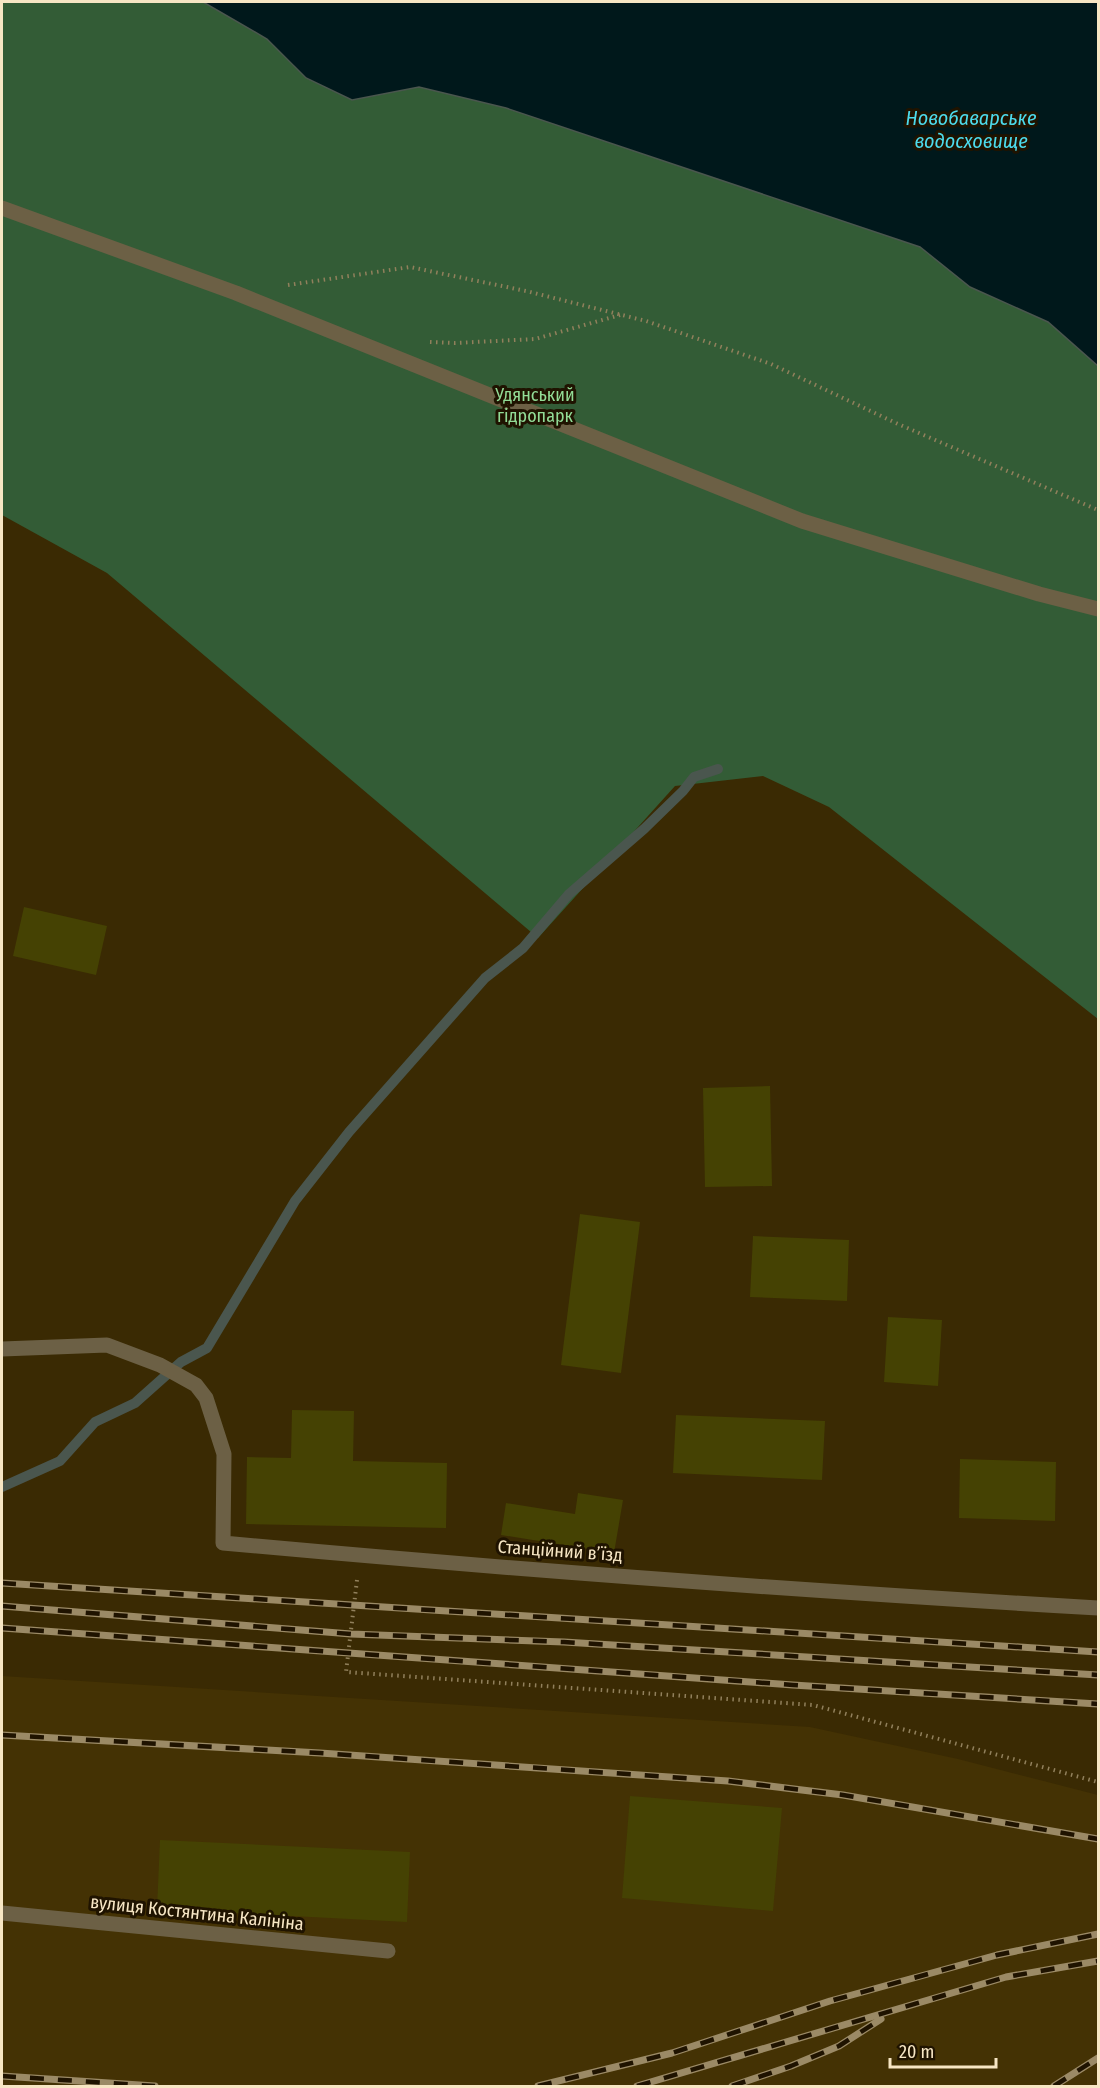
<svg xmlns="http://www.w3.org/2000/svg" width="1100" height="2088" font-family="'Fira Sans Condensed',sans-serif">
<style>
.built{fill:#443204}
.green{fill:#335c36}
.water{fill:#00181b;stroke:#4a564e;stroke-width:1.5}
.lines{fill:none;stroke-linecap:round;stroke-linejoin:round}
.stream{stroke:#4a564e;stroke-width:10}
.building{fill:#454203}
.path{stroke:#91805c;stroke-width:4;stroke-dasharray:1.5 4.5;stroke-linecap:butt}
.lane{stroke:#6c6045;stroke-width:15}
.street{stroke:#6c6045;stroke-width:15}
.rail-casing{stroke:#9b8a66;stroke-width:7}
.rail{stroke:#1f1300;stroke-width:4.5;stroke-dasharray:14;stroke-linecap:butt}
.labels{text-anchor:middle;stroke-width:6;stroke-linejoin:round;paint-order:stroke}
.park-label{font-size:18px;fill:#92dc96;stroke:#1f1300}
.street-label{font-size:18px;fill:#f7e6c4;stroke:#1f1300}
.water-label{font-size:20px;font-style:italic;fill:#4cdbec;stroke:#1f1300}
</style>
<rect width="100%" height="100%" fill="#3a2a03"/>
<polygon class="built" points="2,1676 810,1727 958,1759 1098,1795 1098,2086 2,2086"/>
<polygon class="green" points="2,2 1098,2 1098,1019 829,807 763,776 675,786 538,938 107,573 2,515"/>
<polygon class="water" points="203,2 1098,2 1098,366 1048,322 970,287 920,247 506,108 419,87 352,100 306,78 267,39"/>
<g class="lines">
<polyline class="stream" points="2,1487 60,1461 95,1422 135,1403 181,1362 207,1348 295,1201 349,1132 485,978 523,948 569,894 644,829 683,791 694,777 718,769"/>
</g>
<g class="building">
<polygon points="24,907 107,926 96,975 13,956"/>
<polygon points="770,1086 772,1186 705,1187 703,1088"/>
<polygon points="580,1214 640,1222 621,1373 561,1365"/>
<polygon points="753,1236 849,1240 847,1301 750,1297"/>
<polygon points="888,1317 942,1320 938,1386 884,1382"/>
<polygon points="292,1410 354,1411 353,1461 447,1463 446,1528 246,1524 247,1457 291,1458"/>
<polygon points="676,1415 825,1421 822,1480 673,1473"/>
<polygon points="960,1459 1056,1462 1055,1521 959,1518"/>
<polygon points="578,1493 623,1500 614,1553 501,1535 506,1503 575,1514"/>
<polygon points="630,1796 782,1808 773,1911 622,1898"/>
<polygon points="160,1840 410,1852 407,1922 157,1909"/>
</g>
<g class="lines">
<g class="path">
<polyline points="288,285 410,267 526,291 646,321 771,364 898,424 1098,510"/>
<polyline points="430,342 455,343 535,339 620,315"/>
<polyline points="357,1580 346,1672 813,1705 1098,1782"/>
</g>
<polyline class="lane" points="2,208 236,293 802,521 1039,594 1098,609"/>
<g class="street">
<path d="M2,1349l105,-4 53,20 36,20 10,13 18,56 -1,89c292,27 583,48 875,65"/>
<polyline points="2,1913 388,1951"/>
</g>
<g class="rail-casing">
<g id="rail">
<polyline points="2,1583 1098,1652"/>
<polyline points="2,1606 351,1634 564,1642 1098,1675"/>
<polyline points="2,1628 793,1685 1098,1704"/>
<polyline points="2,1735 320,1753 728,1781 843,1795 1098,1839"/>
<polyline points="2,2076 155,2086"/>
<polyline points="538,2086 672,2053 830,2001 997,1955 1098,1934"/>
<polyline points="637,2086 1006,1977 1098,1961"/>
<polyline points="732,2086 791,2066 839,2046 881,2019"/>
<polyline points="1054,2086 1098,2058"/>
</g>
</g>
<use href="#rail" class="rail"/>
</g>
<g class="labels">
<g class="park-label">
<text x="535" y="401">Удянський<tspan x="535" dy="21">гідропарк</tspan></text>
</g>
<g class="street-label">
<text transform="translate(560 1551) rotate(4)" y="6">Станційний в’їзд</text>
<text transform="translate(197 1913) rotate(6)" y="6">вулиця Костянтина Калініна</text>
</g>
<g class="water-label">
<text x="971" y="125">Новобаварське<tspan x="971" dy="23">водосховище</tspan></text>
</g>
</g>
<rect width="1100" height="2088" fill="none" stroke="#f7e6c4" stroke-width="6"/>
<path d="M890 2058v9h106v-9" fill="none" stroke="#f7e6c4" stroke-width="3"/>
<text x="899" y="2058" font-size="18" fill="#f7e6c4" stroke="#1f1300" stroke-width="4.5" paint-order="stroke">20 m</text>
</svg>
